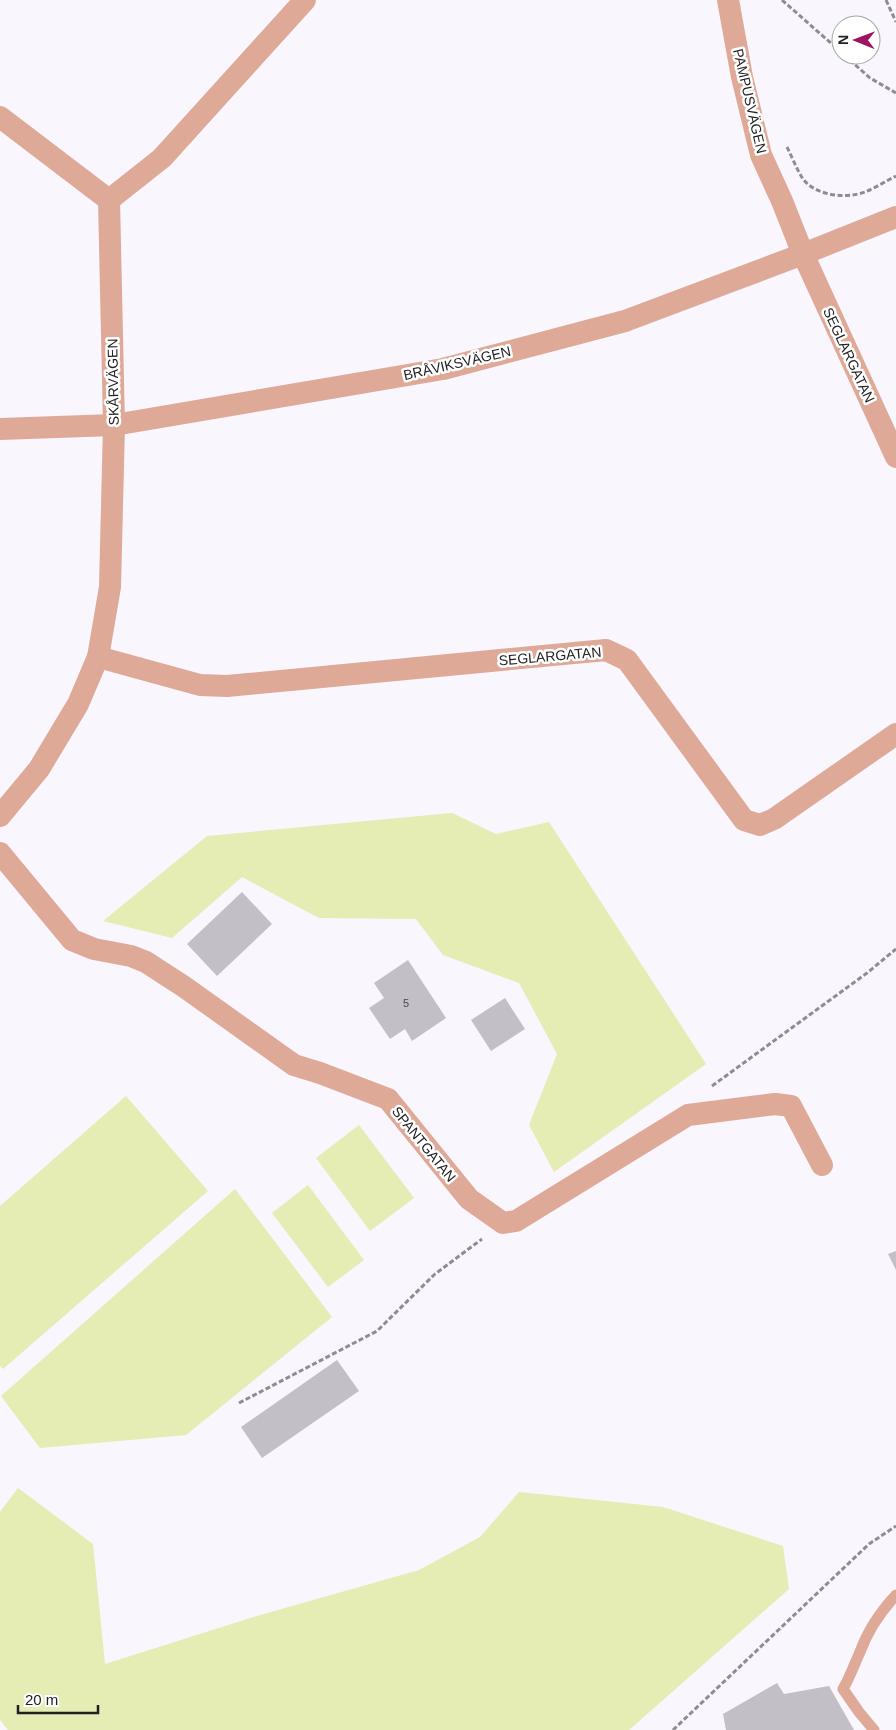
<svg xmlns="http://www.w3.org/2000/svg" width="896" height="1730" font-family="Helvetica,sans-serif">
<style>
.green{fill:#e5ecb4}
.building{fill:#c2bfc6}
.lines{fill:none;stroke-linecap:round;stroke-linejoin:round}
.path{stroke:#8f8d92;stroke-width:3;stroke-dasharray:5 2.5;stroke-linecap:butt}
.lane{stroke:#dea997;stroke-width:11}
.street{stroke:#dea997;stroke-width:22}
.labels{text-anchor:middle;stroke-width:5;stroke-linejoin:round;paint-order:stroke}
.number-label{font-size:11px;fill:#4a484c}
.street-label{font-size:14px;fill:#222023;stroke:#fff}
</style>
<rect width="100%" height="100%" fill="#f9f6fd"/>
<g class="green">
<polygon points="452,813 496,834 549,822 706,1064 554,1172 529,1125 557,1054 519,983 443,955 416,919 319,918 242,877 172,938 103,921 207,836"/>
<polygon points="126,1096 208,1191 3,1369 0,1366 0,1206"/>
<polygon points="359,1125 414,1198 370,1231 316,1158"/>
<polygon points="308,1185 364,1260 328,1287 272,1213"/>
<polygon points="235,1189 332,1317 186,1435 40,1448 1,1396"/>
<polygon points="18,1488 93,1544 105,1664 257,1616 419,1570 480,1537 519,1492 663,1507 783,1546 789,1589 629,1730 8,1730 0,1720 0,1512"/>
</g>
<g class="building">
<polygon points="242,892 272,924 217,976 187,944"/>
<polygon points="408,960 446,1018 412,1041 405,1029 390,1039 369,1008 384,998 374,983"/>
<polygon points="505,998 525,1029 491,1051 471,1020"/>
<polygon points="896,1251 896,1270 888,1254"/>
<polygon points="337,1360 359,1391 262,1458 241,1427"/>
<polygon points="777,1683 784,1694 829,1686 854,1730 726,1730 723,1714"/>
</g>
<g class="lines">
<g class="path">
<polyline points="782,0 841,52"/>
<polyline points="886,0 896,22"/>
<polyline points="844,55 870,78 896,93"/>
<path d="M787,147c5,10 10,23 16,32 13,17 43,20 62,13 10,-4 21,-11 31,-16"/>
<polyline points="712,1086 867,973 896,949"/>
<polyline points="239,1403 377,1331 435,1274 482,1239"/>
<polyline points="673,1730 869,1544 896,1526"/>
</g>
<path class="lane" d="M874,1730l-15,-18 -16,-23c7,-12 11,-24 17,-37 8,-22 20,-40 36,-57"/>
<g class="street">
<polyline points="728,0 742,77 761,155 782,201 803,254 896,457"/>
<polyline points="0,117 109,200"/>
<polyline points="0,429 114,425 443,369 625,321 803,254 896,217"/>
<polyline points="98,657 200,685 227,686 606,650 627,660 744,820 760,825 774,819 896,734"/>
<polyline points="0,816 39,769 78,704 98,657 110,587 114,425 109,200 162,158 305,0"/>
<polyline points="0,853 72,940 94,949 131,956 146,962 183,986 294,1065 320,1073 388,1099 469,1199 503,1223 516,1221 688,1115 775,1104 791,1106 822,1165"/>
</g>
</g>
<g class="labels">
<g class="number-label">
<text x="406" y="1007">5</text>
</g>
<g class="street-label">
<text transform="translate(750 101) rotate(77)" y="5">PAMPUSVÄGEN</text>
<text transform="translate(849 355) rotate(65)" y="5">SEGLARGATAN</text>
<text transform="translate(457 363) rotate(-13)" y="5">BRÅVIKSVÄGEN</text>
<text transform="translate(113 382) rotate(-91)" y="5">SKÅRVÄGEN</text>
<text transform="translate(550 656) rotate(-5)" y="5">SEGLARGATAN</text>
<text transform="translate(424 1144) rotate(51)" y="5">SPANTGATAN</text>
</g>
</g>
<g transform="translate(856 40) rotate(271)"><circle r="24" fill="#ffffff" stroke="#a7a6a7"/>
<path d="M0-4L9 19L0 12L-9 19Z" fill="#9d1463"/>
<text y="-8" font-size="14" font-weight="bold" text-anchor="middle" fill="#222023">N</text>
</g>
<path d="M18 1705v8h80v-8" fill="none" stroke="#222023" stroke-width="2.5"/>
<text x="25" y="1705" font-size="15" fill="#222023" stroke="#ffffff" stroke-width="4" paint-order="stroke">20 m</text>
</svg>
